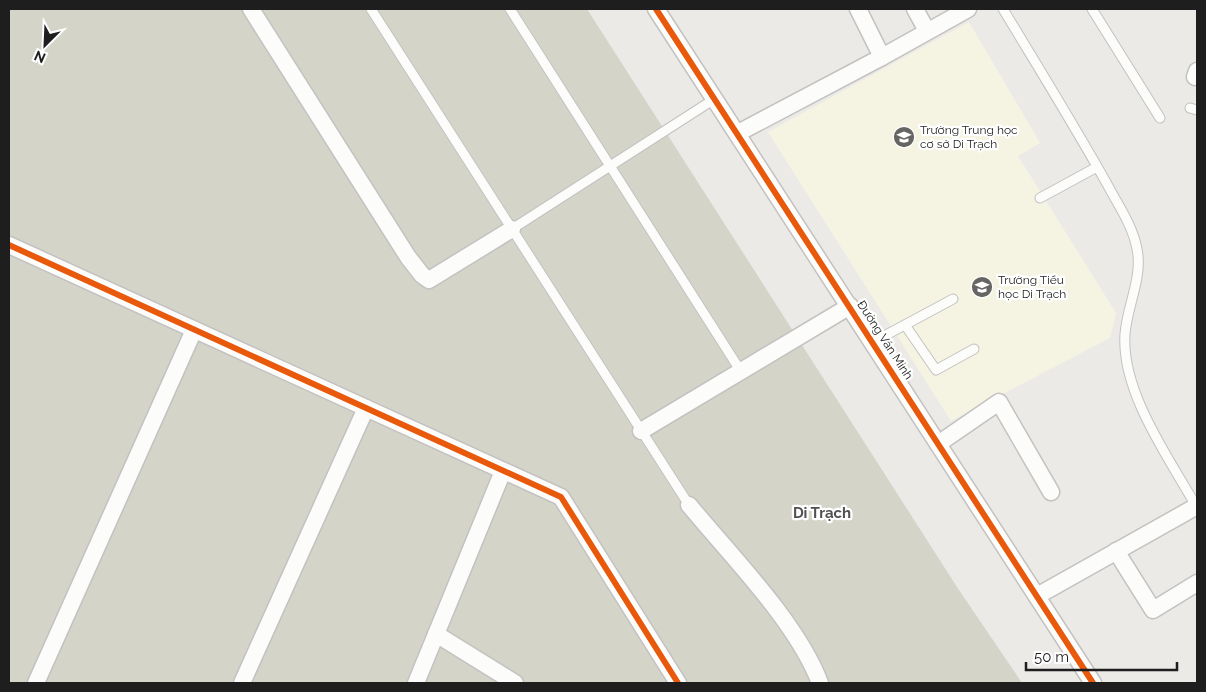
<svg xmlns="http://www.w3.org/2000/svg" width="1206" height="692" font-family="Raleway,sans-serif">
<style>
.education{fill:#f5f4e3}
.construction{fill:#d5d4c9}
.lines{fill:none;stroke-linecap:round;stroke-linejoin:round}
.service-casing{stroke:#c3c2c1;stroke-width:11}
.minor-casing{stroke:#c3c2c1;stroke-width:19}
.service{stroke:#fcfcfb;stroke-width:9}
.minor{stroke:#fcfcfb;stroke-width:16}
.cycleway-casing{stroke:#fff;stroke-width:9}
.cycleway{stroke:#e8590c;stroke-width:6}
.labels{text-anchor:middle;stroke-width:4.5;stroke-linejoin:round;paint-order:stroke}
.poi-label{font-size:12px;fill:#1e1e1e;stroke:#fff;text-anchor:start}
.street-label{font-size:12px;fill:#1e1e1e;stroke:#fff}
.quarter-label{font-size:15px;font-weight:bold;fill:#515151;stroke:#fff}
</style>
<rect width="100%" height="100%" fill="#eceae7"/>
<polygon class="education" points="969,22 1040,143 1018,156 1116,313 1110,338 951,421 768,132"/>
<polygon class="construction" points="9,9 587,9 957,587 1022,683 9,683"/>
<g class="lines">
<g class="service-casing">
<g id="service">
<polyline points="371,9 512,229 716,98"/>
<polyline points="510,9 740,370"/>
<path d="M1003,9c35,58 71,116 104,175 11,21 26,42 30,65 6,28 -10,57 -12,85 -4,58 44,124 71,172"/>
<polyline points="1092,9 1160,118"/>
<polyline points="1190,108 1197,110"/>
<polyline points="1040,198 1097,167"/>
<polyline points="512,229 689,505"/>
<polyline points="905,325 936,370 974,349"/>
<polyline points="873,342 953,299"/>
</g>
</g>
<g class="minor-casing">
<g id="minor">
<polyline points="251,9 408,257 422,275 429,280 512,229"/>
<polyline points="656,9 1093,683"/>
<polyline points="858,9 882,57"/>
<polyline points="915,9 927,31"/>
<polyline points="1195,77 1197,71"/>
<polyline points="738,133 882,57 968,9"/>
<polyline points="9,245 561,497 678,683"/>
<polyline points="641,431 850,306"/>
<polyline points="938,444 999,402 1051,492"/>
<path d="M689,505c42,51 108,117 131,178"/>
<polyline points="1116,551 1153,610 1197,583"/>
<polyline points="1037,596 1197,506"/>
<polyline points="436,634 515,683"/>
<polyline points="36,683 194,330"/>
<polyline points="242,683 366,408"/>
<polyline points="416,683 503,471"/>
</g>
</g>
<use href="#service" class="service"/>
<use href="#minor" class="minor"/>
<g class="cycleway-casing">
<g id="cycleway">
<polyline points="656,9 1093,683"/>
<polyline points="9,245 561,497 678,683"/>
</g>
</g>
<use href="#cycleway" class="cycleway"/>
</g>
<defs>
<g id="school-disc" transform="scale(1.125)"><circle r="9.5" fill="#666564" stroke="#fff"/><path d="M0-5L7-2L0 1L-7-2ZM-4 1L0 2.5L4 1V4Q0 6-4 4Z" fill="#fff"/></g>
</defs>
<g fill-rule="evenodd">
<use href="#school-disc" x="904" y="137"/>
<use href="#school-disc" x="982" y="287"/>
</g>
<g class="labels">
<g class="poi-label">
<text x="920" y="134">Trường Trung học<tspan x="920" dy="14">cơ sở Di Trạch</tspan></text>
<text x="998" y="284">Trường Tiểu<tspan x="998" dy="14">học Di Trạch</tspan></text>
</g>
<g class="street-label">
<text transform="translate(885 340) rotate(57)" y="4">Đường Văn Minh</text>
</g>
<g class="quarter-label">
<text x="822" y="518">Di Trạch</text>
</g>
</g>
<rect width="1206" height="692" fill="none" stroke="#1e1e1e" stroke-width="20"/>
<g transform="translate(45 45) rotate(204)" stroke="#ffffff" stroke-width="4" paint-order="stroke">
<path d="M0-4L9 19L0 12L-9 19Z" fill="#1e1e1e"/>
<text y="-8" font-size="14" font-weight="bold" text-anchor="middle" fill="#1e1e1e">N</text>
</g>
<path d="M1026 662v8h151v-8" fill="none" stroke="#1e1e1e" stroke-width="2.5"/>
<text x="1034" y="662" font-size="15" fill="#1e1e1e" stroke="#ffffff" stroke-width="4" paint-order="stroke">50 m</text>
</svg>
